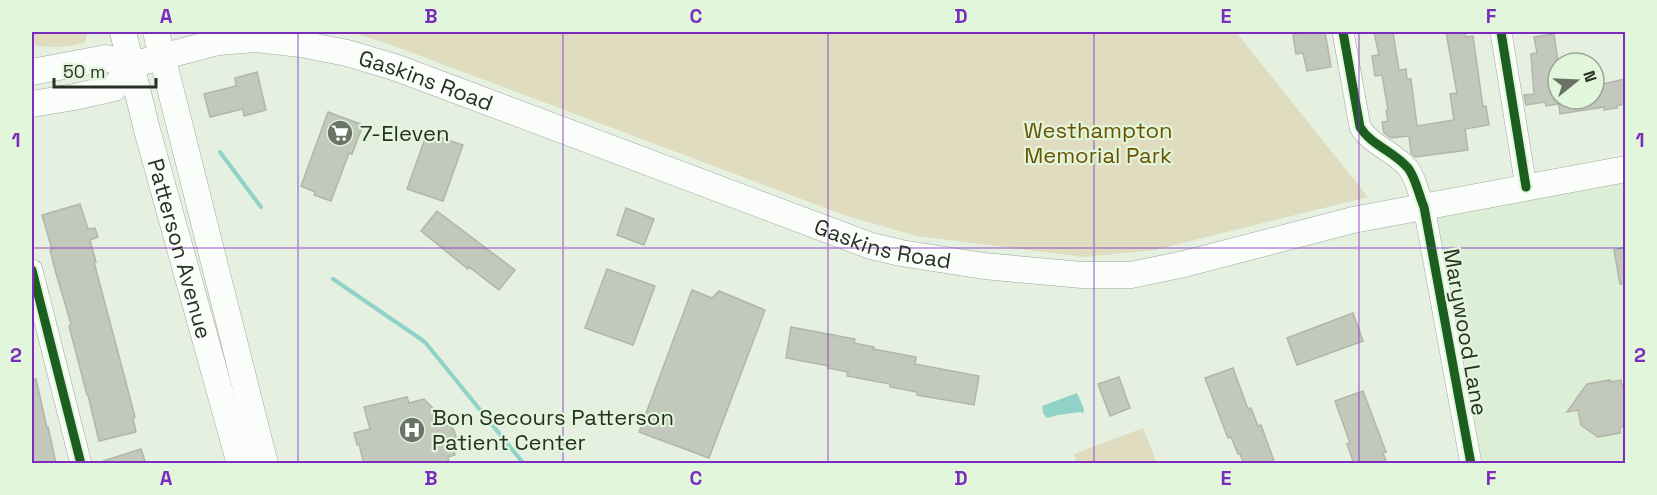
<svg xmlns="http://www.w3.org/2000/svg" width="1657" height="495" font-family="'Space Grotesk',sans-serif">
<style>
.built{fill:#dceed5}
.green{fill:#e0dcbf}
.water{fill:#90d2c7}
.lines{fill:none;stroke-linecap:round;stroke-linejoin:round}
.stream{stroke:#90d2c7;stroke-width:4}
.building{fill:#c3c8bc;stroke:#b1b6a9;stroke-width:1.5}
.minor-casing{stroke:#9fa79c;stroke-width:22}
.major-casing{stroke:#9fa79c;stroke-width:27}
.minor{stroke:#fbfdfa;stroke-width:21}
.major{stroke:#fbfdfa;stroke-width:26}
.cycleway-casing{stroke:#e2f6db;stroke-width:13}
.cycleway{stroke:#1b5e20;stroke-width:9}
.grid{fill:none;stroke:#7b2cbf;stroke-width:1.5;stroke-opacity:0.55}
.labels{text-anchor:middle;stroke-width:4.5;stroke-linejoin:round;paint-order:stroke}
.street-label{font-size:22px;fill:#283026;stroke:#e2f6db}
.park-label{font-size:22px;fill:#6c5200;stroke:#e2f6db}
.poi-label{font-size:22px;fill:#283026;stroke:#e2f6db;text-anchor:start}
.neatline{fill:none;stroke:#7b2cbf;stroke-width:2}
.grid-label{font-size:20px;text-anchor:middle;font-weight:bold;fill:#7b2cbf}
</style>
<rect width="100%" height="100%" fill="#e5f0e1"/>
<polygon class="built" points="1625,179 1625,463 1482,463 1435,216"/>
<g class="green">
<path d="M32,32h56l-3,10c-15,6 -37,6 -53,3z"/>
<polygon points="350,32 1236,32 1368,197 1154,250 1084,257 916,236 844,215 389,44"/>
<polygon points="1143,428 1157,463 1077,463 1074,454"/>
</g>
<polygon class="water" points="1077,393 1084,409 1083,414 1081,412 1058,415 1047,418 1043,413 1042,406"/>
<g class="lines">
<g class="stream">
<polyline points="220,152 261,207"/>
<polyline points="333,279 425,342 524,464"/>
</g>
</g>
<g class="building">
<polygon points="1298,32 1325,32 1331,67 1307,71 1303,53 1296,54 1293,35 1298,34"/>
<polygon points="1374,32 1393,32 1399,70 1406,69 1407,79 1411,79 1417,126 1454,120 1450,94 1457,93 1446,32 1465,32 1466,37 1473,36 1483,107 1486,106 1489,125 1465,129 1468,150 1415,157 1411,153 1409,136 1391,138 1384,133 1382,122 1388,121 1386,111 1388,110 1382,75 1375,76 1372,56 1379,55"/>
<polygon points="1554,34 1558,62 1555,62 1558,82 1558,104 1546,106 1545,102 1526,105 1524,95 1534,94 1531,56 1531,54 1537,53 1534,37"/>
<polygon points="257,72 266,110 244,116 243,109 210,117 204,94 236,86 235,78"/>
<polygon points="1625,79 1625,104 1616,106 1617,108 1604,110 1604,107 1560,114 1558,99 1594,99 1594,86"/>
<polygon points="328,112 363,125 352,154 349,153 331,201 314,195 315,192 301,186"/>
<polygon points="427,133 463,145 443,201 407,189"/>
<polygon points="80,204 88,229 95,228 98,237 90,240 96,262 94,262 124,375 135,417 133,418 136,432 99,441 88,395 87,395 69,326 71,324 56,273 50,250 52,249 42,215"/>
<polygon points="626,208 654,219 644,245 617,235"/>
<polygon points="437,211 515,270 499,290 469,267 468,269 421,231"/>
<polygon points="1626,247 1626,284 1620,284 1614,250"/>
<polygon points="607,269 655,286 633,345 585,328"/>
<polygon points="692,290 712,298 719,291 765,310 709,458 639,432"/>
<polygon points="1353,313 1363,341 1297,365 1287,338"/>
<polygon points="791,327 855,339 854,343 874,347 873,349 916,357 915,364 979,376 974,405 917,395 917,392 890,387 890,384 847,376 848,372 828,368 829,366 786,358"/>
<polygon points="1233,368 1248,409 1251,408 1258,426 1261,425 1275,464 1244,464 1240,454 1238,454 1231,437 1228,438 1205,378"/>
<polygon points="1119,377 1130,408 1110,416 1098,384"/>
<polygon points="36,379 47,428 48,427 51,440 56,464 32,464 32,380"/>
<polygon points="1610,380 1610,382 1621,380 1626,401 1626,422 1620,429 1620,433 1598,437 1581,425 1578,410 1567,412 1587,384"/>
<polygon points="1363,391 1386,452 1383,453 1387,464 1354,464 1347,444 1350,443 1335,401"/>
<polygon points="407,397 409,403 424,399 454,430 456,437 451,438 455,455 448,457 449,464 364,464 359,444 357,445 354,433 370,429 364,407"/>
<polygon points="141,449 146,464 103,464 103,461"/>
</g>
<g class="lines">
<g class="minor-casing">
<g id="minor">
<path d="M1343,32l17,95c11,18 33,24 47,40 8,8 12,29 17,40l47,257"/>
<polyline points="1501,32 1526,187"/>
<polyline points="32,270 81,464"/>
</g>
</g>
<g class="major-casing">
<g id="major">
<path id="s1" d="M123,32l24,98 93,334"/>
<polyline points="156,32 265,464"/>
<path id="s2" d="M32,72l74,-14 25,7 87,-23 38,-3 45,5 46,9 50,15 64,24 410,154 30,7 83,13 98,9h49l53,-11 169,-44 273,-51"/>
<polyline points="32,104 74,97 114,88 131,65"/>
</g>
</g>
<use href="#minor" class="minor"/>
<use href="#major" class="major"/>
<g class="cycleway-casing">
<g id="cycleway">
<path d="M1343,32l17,95c11,18 33,24 47,40 8,8 12,29 17,40l47,257"/>
<polyline points="1501,32 1526,187"/>
<polyline points="32,270 81,464"/>
</g>
</g>
<use href="#cycleway" class="cycleway"/>
</g>
<path class="grid" d="M298,32v432M563,32v432M828,32v432M1094,32v432M1359,32v432M32,248h1594"/>
<defs>
<g id="supermarket-disc" transform="scale(1.35)"><circle r="9.5" fill="#6a7367" stroke="#e2f6db"/><path d="M-6-5.5h2.5l.6 2H6L4.5 2H-2.5L-4.4-4H-6ZM-1.5 3.2a1.3 1.3 0 1 0 .1 0ZM3 3.2a1.3 1.3 0 1 0 .1 0Z" fill="#fff"/></g>
<g id="hospital-disc" transform="scale(1.35)"><circle r="9.5" fill="#6a7367" stroke="#e2f6db"/><path d="M-5-5h3v3.5h4V-5h3V5h-3V1.5h-4V5h-3Z" fill="#fff"/></g>
</defs>
<g fill-rule="evenodd">
<use href="#supermarket-disc" x="340" y="133"/>
<use href="#hospital-disc" x="412" y="430"/>
</g>
<g class="labels">
<g class="street-label">
<text dy="8" stroke="none"><textPath href="#s2" startOffset="405">Gaskins Road</textPath></text>
<text dy="8" stroke="none"><textPath href="#s2" startOffset="891">Gaskins Road</textPath></text>
<text dy="8" stroke="none"><textPath href="#s1" startOffset="224">Patterson Avenue</textPath></text>
<text transform="translate(1466 332) rotate(80)" y="8">Marywood Lane</text>
</g>
<g class="park-label">
<text x="1098" y="138">Westhampton<tspan x="1098" dy="25">Memorial Park</tspan></text>
</g>
<g class="poi-label">
<text x="360" y="141">7-Eleven</text>
<text x="432" y="425">Bon Secours Patterson<tspan x="432" dy="25">Patient Center</tspan></text>
</g>
</g>
<rect width="1657" height="495" fill="none" stroke="#e2f6db" stroke-width="66"/>
<g transform="translate(1576 81) rotate(72)"><circle r="28" fill="#e2f6db" stroke="#98a793" stroke-width="1.5"/>
<path d="M0-4.5L10 22L0 15L-10 22Z" fill="#6a7367"/>
<text y="-9" font-size="16" font-weight="bold" text-anchor="middle" fill="#283026">N</text>
</g>
<path d="M54 78v9h102v-9" fill="none" stroke="#283026" stroke-width="3"/>
<text x="63" y="78" font-size="18" fill="#283026" stroke="#e2f6db" stroke-width="4.5" paint-order="stroke">50 m</text>
<rect x="33" y="33" width="1591" height="429" class="neatline"/>
<g class="grid-label">
<text x="166" y="23">A</text>
<text x="431" y="23">B</text>
<text x="696" y="23">C</text>
<text x="961" y="23">D</text>
<text x="1226" y="23">E</text>
<text x="1491" y="23">F</text>
<text x="16" y="147">1</text>
<text x="1640" y="147">1</text>
<text x="16" y="362">2</text>
<text x="1640" y="362">2</text>
<text x="166" y="485">A</text>
<text x="431" y="485">B</text>
<text x="696" y="485">C</text>
<text x="961" y="485">D</text>
<text x="1226" y="485">E</text>
<text x="1491" y="485">F</text>
</g>
</svg>
